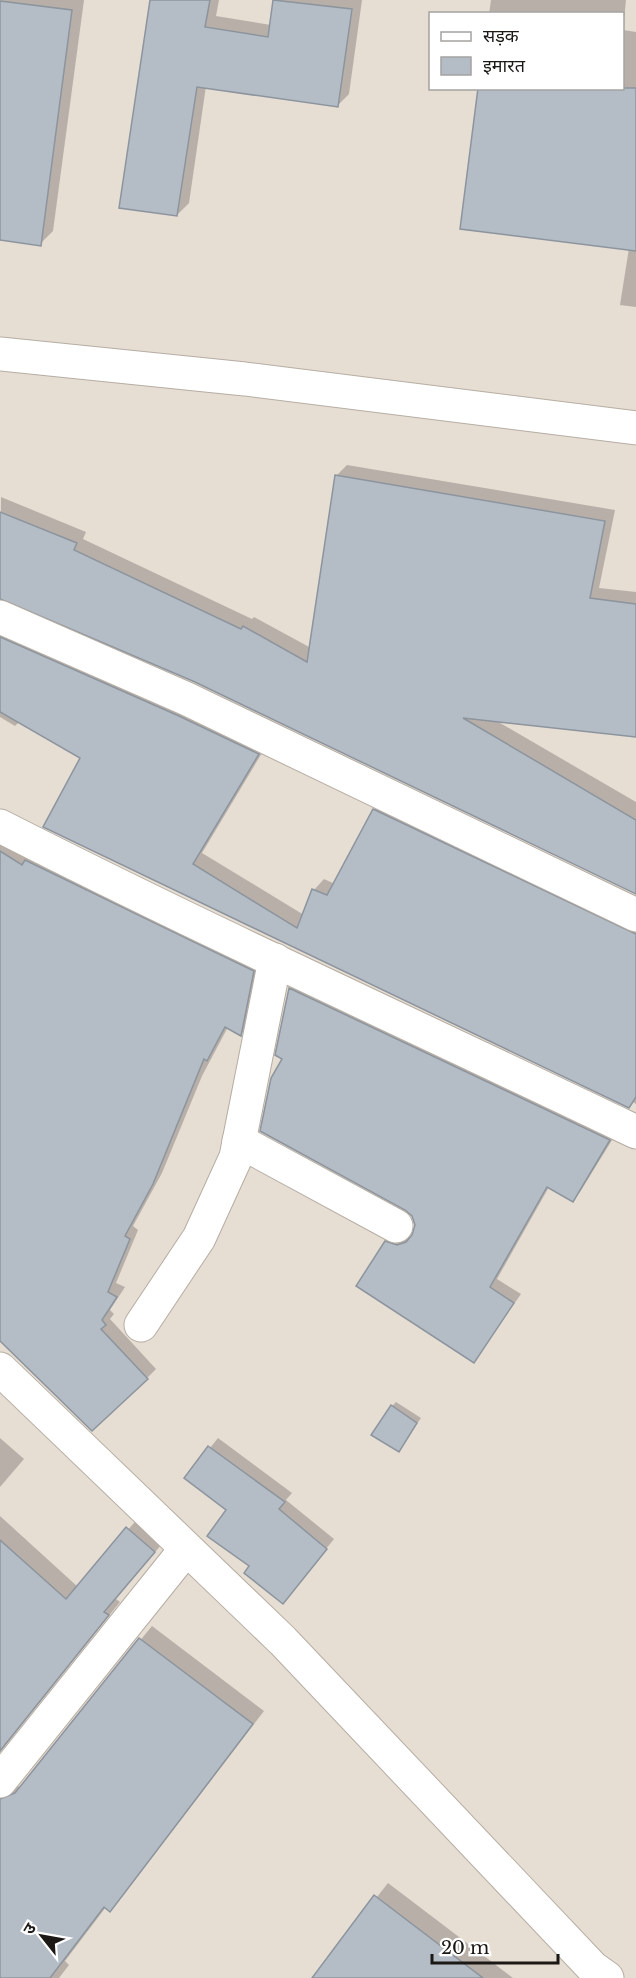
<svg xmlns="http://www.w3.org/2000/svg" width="636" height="1978" font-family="'Libre Baskerville','Noto Sans Devanagari',serif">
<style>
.shadow{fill:#0003}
.building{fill:#b4bcc6;stroke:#8c949e;stroke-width:1.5}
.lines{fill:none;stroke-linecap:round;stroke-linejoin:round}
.minor-casing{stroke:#b6ada3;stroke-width:35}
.minor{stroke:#fff;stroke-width:33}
</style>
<rect width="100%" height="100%" fill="#e6ddd3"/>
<g class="shadow">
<polygon points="0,0 84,0 53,231 40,244 0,239"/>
<polygon points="151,0 219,0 216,16 271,25 275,0 362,0 349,94 337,106 206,86 189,203 177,215"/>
<polygon points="491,0 626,0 623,30 636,32 636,307 620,305 629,248 622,88 622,14 489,14"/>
<polygon points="347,465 615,510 599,588 636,592 636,735 495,720 636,802 636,893 196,681 0,597 1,497 86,532 83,539 252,619 254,617 311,648 336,476"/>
<polygon points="0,621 268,743 202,853 304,915 314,890 324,879 335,884 374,810 385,800 636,920 636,1104 633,1102 629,1106 45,826 82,757 19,722 15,726 0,717"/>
<polygon points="0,833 262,962 250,1025 241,1034 228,1027 202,1076 162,1173 133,1226 138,1230 116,1283 125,1287 110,1310 114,1314 110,1319 156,1369 147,1378 0,1330"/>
<polygon points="298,981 617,1132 580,1192 572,1200 549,1187 497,1279 521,1294 474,1361 386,1242 395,1234 406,1237 414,1235 416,1226 414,1216 284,1058 290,989"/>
<polygon points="396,1402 421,1418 399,1450 392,1406"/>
<polygon points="0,1438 24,1459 0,1487"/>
<polygon points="218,1438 292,1493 286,1500 334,1539 283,1602 251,1566 228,1510 186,1478"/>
<polygon points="0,1516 78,1587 140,1516 166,1539 116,1599 120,1602 0,1752"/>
<polygon points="152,1626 264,1711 122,1897 110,1910 106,1907 65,1961 69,1965 59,1978 0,1978 0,1782 11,1788 21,1786"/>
<polygon points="388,1883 513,1978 336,1978 322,1967"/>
</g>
<g class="building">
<polygon points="150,0 210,0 205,27 268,37 273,0 352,9 338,107 197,87 177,216 119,208"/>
<polygon points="0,1 72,10 41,246 0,240"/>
<polygon points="478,88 636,88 636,251 460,229"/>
<polygon points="335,475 605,521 590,598 636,604 636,737 463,718 636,820 636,894 195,682 0,599 0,512 77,543 74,550 241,629 243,626 307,662"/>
<polygon points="0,637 179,716 259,754 193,864 297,928 312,889 327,895 373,809 636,934 636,1097 629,1108 43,827 80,758 0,712"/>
<polygon points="0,851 22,865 25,860 254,971 241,1036 225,1027 207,1061 204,1059 153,1184 125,1236 130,1239 108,1292 117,1297 102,1320 106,1325 101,1329 148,1379 92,1431 0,1341"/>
<polygon points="289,988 610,1140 573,1202 547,1187 490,1287 514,1303 474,1363 356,1286 385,1241 397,1245 406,1242 412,1235 415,1225 412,1216 405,1210 260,1131 271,1078 282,1059 275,1055"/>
<polygon points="391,1405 417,1423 399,1452 371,1435"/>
<polygon points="208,1446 285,1502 279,1509 327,1549 283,1604 244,1573 249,1566 207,1536 226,1510 184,1478"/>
<polygon points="126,1527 155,1552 104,1612 109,1615 0,1751 0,1540 66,1599"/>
<polygon points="139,1638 253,1724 110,1912 104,1907 50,1978 0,1978 0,1799 15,1793"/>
<polygon points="374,1895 483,1978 312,1978"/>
</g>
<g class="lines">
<g class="minor-casing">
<g id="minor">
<polyline points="0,354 245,379 636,428"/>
<polyline points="0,617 187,699 636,915"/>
<path d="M0,826c210,107 424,204 636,306"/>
<polyline points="239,1141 396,1226"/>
<polyline points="141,1325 199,1238 236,1157 275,960"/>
<polyline points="0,1369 283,1641 593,1968 607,1978"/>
<polyline points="0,1781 186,1549"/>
</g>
</g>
<use href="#minor" class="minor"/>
</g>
<rect x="429" y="12" width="195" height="78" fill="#ffffff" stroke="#a4a3a1" stroke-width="1.5"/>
<rect x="441" y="32" width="30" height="9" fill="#ffffff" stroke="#a4a3a1" stroke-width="1.5"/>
<text x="483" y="42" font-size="18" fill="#1b1815">सड़क</text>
<rect x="441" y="57" width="30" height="18" fill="#b4bcc6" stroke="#a4a3a1" stroke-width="1.5"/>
<text x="483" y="72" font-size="18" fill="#1b1815">इमारत</text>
<g transform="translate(42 1936) rotate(301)" stroke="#ffffff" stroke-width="4.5" paint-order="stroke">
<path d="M0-4.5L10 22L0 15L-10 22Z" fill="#1b1815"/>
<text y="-9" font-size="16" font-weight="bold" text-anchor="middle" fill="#1b1815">उ</text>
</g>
<path d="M432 1954v9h126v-9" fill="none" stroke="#1b1815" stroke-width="3"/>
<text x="441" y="1954" font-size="18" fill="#1b1815" stroke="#ffffff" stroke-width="4.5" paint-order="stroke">20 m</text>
</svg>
